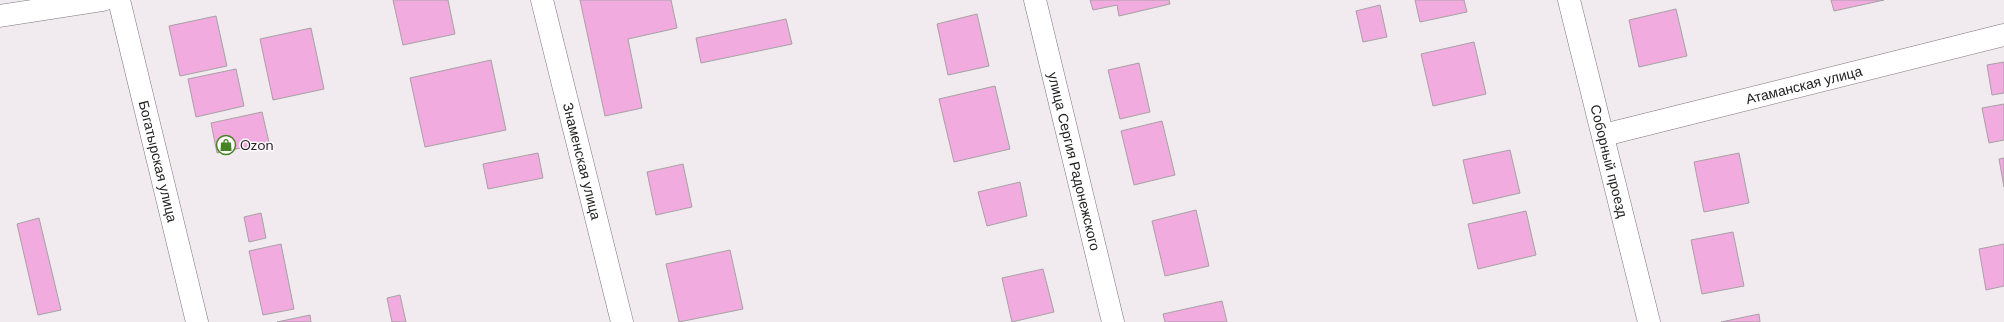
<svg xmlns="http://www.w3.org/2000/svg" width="2004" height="322" font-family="'DM Sans',sans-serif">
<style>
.building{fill:#f1abde;stroke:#a7a1a5}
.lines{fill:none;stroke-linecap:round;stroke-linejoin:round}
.minor-casing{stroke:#7b7579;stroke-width:23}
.minor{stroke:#fff;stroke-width:22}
.labels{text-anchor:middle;stroke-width:3;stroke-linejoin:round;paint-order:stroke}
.street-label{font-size:14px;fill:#232122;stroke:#fff8fd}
.poi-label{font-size:14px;fill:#232122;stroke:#fff8fd;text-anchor:start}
</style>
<rect width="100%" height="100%" fill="#f1ebef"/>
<g class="building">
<polygon points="393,0 448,0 455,34 403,45"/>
<polygon points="580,0 671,0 677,28 628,39 642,108 605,116"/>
<polygon points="1090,0 1169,0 1170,4 1119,16 1117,5 1093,10"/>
<polygon points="1415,0 1464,0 1467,12 1420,22"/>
<polygon points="1831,0 1884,0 1834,11"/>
<polygon points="1380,5 1387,37 1363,42 1356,11"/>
<polygon points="1676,9 1687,56 1639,67 1629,20"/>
<polygon points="977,14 989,66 948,75 937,24"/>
<polygon points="216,16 227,66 180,76 169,26"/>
<polygon points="786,19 792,44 701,63 696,38"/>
<polygon points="311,28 324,89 273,100 260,39"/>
<polygon points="1474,42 1486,94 1433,106 1421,54"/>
<polygon points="491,60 506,130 425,147 410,78"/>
<polygon points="2004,62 2004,93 1992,95 1987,65"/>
<polygon points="1139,63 1150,112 1120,119 1108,70"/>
<polygon points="236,69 244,106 196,117 188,79"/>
<polygon points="995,86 1010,149 954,162 939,99"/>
<polygon points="2004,104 2004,140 1989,143 1982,108"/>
<polygon points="262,112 269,142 217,153 211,123"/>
<polygon points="1162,121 1175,175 1134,185 1121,131"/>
<polygon points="1510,150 1520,193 1473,204 1463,160"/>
<polygon points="538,153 543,178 488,189 483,164"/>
<polygon points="1739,153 1749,203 1704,212 1694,162"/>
<polygon points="2004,158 2004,187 1999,159"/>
<polygon points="683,164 692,207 656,215 647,172"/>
<polygon points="1020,182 1027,216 987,226 978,192"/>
<polygon points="1196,210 1209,266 1165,276 1152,221"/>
<polygon points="1526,211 1536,255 1478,269 1468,224"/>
<polygon points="261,213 266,238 249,242 244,217"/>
<polygon points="39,218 61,310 38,315 17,224"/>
<polygon points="1733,232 1744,286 1702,294 1691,240"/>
<polygon points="281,244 294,309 263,315 249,251"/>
<polygon points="2004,244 2004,286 1986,290 1979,249"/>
<polygon points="730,250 743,309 679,322 666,264"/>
<polygon points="1043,269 1054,312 1012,322 1002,278"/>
<polygon points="400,295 406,322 392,322 387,298"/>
<polygon points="1222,301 1227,322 1165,322 1163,314"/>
<polygon points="1759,314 1760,322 1721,322"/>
<polygon points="310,315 311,322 277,322"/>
</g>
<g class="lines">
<g class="minor-casing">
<g id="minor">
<path id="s1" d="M119,0l78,322"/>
<path id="s2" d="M542,0l80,322"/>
<path id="s3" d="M1035,0l78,322"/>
<path id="s4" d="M1569,0l80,322"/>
<polyline points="0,16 103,0"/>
<path id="s5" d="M1604,135l400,-100"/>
</g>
</g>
<use href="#minor" class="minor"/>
</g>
<defs>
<g id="shop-ring" transform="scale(1)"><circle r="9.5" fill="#fff8fd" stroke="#448322" stroke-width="1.5"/><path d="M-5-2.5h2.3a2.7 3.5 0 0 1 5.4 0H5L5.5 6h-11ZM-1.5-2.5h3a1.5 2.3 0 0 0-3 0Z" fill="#448322"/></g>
</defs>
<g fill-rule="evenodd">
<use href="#shop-ring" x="226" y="145"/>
</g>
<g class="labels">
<g class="street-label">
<text dy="5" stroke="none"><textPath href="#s5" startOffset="206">Атаманская улица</textPath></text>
<text dy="5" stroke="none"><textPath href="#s1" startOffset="166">Богатырская улица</textPath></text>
<text dy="5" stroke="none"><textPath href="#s2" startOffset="166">Знаменская улица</textPath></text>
<text dy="5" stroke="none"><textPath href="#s3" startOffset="166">улица Сергия Радонежского</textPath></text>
<text dy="5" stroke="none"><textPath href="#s4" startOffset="166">Соборный проезд</textPath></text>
</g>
<g class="poi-label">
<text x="240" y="150">Ozon</text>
</g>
</g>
</svg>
